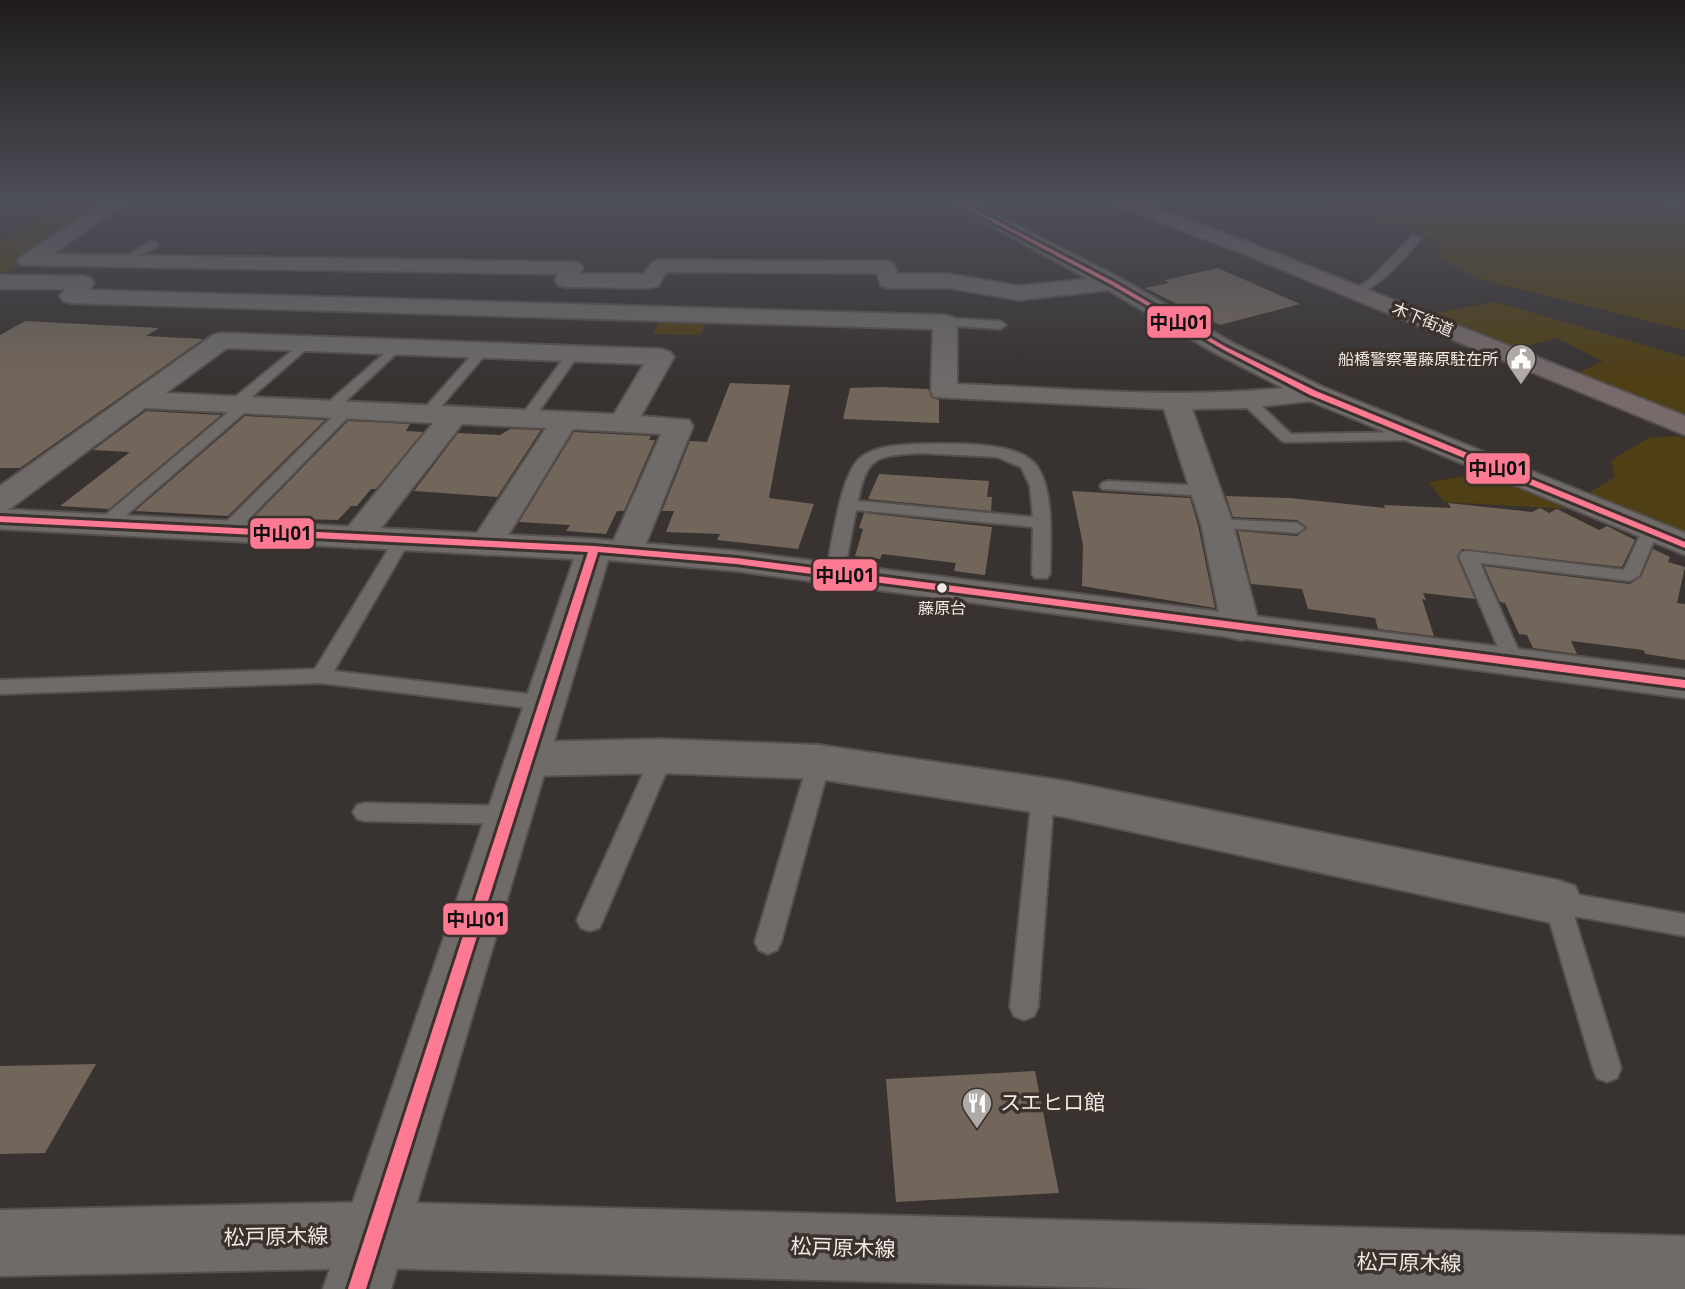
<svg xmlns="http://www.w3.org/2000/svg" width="1685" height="1289" font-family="'Noto Sans','Noto Sans JP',sans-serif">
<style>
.green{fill:#4f3f14}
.building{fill:#72665b}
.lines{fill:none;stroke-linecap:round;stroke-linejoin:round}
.pedestrian-tunnel{stroke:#544e4b;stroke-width:15;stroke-dasharray:15 8;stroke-linecap:butt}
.service-casing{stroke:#56504e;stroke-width:4}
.minor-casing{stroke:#56504e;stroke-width:4}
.tertiary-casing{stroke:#56504e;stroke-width:4}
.secondary-casing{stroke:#56504e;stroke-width:4}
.primary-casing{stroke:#56504e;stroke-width:4}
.service{fill:#6f6b69;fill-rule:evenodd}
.minor{fill:#6f6b69;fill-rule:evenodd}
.tertiary{fill:#6f6b69;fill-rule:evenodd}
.secondary{fill:#6f6b69;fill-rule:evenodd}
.primary{fill:#766b6a;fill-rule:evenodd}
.bus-1-casing{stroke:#3b312d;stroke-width:6}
.bus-1{fill:#fe7a93;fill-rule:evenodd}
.bus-dot{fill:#f0eae7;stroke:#3b312d;stroke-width:2.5}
.labels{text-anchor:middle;stroke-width:7;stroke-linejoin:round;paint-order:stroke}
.far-street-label{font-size:16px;fill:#f0eae7;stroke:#3b312d}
.far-poi-label{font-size:16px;fill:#f0eae7;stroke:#3b312d;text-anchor:end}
.bus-label{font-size:16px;fill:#f0eae7;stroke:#3b312d}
.near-poi-label{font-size:21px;fill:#f0eae7;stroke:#3b312d;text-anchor:start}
.near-street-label{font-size:21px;fill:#f0eae7;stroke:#3b312d}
.line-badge{stroke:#3b312d;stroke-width:2.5}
.pale-badge-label{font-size:19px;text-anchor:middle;font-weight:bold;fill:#111}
</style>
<rect width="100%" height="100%" fill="#383230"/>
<g class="green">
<polygon points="57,201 112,201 7,272 0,272 0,242 43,216"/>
<polygon points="1312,201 1685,201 1685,330 1478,279 1439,258 1441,244 1419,231"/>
<polygon points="1496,302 1685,357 1685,419 1573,375 1603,361 1557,338 1519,348 1434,313"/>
<polygon points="662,317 709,318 700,335 653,334"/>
<polygon points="1676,436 1685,438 1685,538 1585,495 1615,477 1611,461 1648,438"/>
<polygon points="1482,473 1568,509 1444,502 1429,482"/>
</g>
<g class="building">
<polygon points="1218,268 1300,304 1220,325 1145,288 1169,283 1165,280"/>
<polygon points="25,321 159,328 146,336 203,339 20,468 0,468 0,335"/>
<polygon points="730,383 790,385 769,498 814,504 798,549 717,540 720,534 666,532 674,511 662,511 690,441 707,442"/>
<polygon points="881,387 928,389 932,398 939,400 939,423 843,419 850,388"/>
<polygon points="146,411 221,415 109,509 60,506 130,452 93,450"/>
<polygon points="245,416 325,420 228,516 135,511"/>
<polygon points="348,421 410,424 406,431 423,432 376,489 371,489 357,506 351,506 338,520 253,518"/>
<polygon points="510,429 541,430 497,497 414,491 458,433 500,435"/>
<polygon points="574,432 651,436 649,440 655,440 624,511 617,511 606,534 566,531 570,525 519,522"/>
<polygon points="879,474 989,481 987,497 992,497 991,511 868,499"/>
<polygon points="1072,491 1190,498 1198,525 1215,608 1082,586 1083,545"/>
<polygon points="1226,496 1290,498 1385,508 1384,505 1451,508 1448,503 1532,512 1540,508 1549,513 1557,509 1599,530 1607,526 1635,540 1622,567 1462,549 1457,557 1475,599 1423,593 1426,600 1422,599 1434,636 1378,629 1375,618 1308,609 1302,589 1251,584 1238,531 1297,536 1307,527 1297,520 1233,517"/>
<polygon points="864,513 992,527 985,575 954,571 956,563 882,554 880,559 855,556 863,529 859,528"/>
<polygon points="1653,549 1670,557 1668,562 1685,567 1677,603 1685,604 1685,660 1646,654 1643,650 1571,641 1577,654 1533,648 1527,635 1519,634 1505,603 1500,602 1484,566 1630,584 1641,577"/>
<polygon points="96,1064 45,1153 0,1154 0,1066"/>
<polygon points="1035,1071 1059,1193 896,1202 886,1079"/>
</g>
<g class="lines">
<polyline class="pedestrian-tunnel" points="1664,201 1685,205"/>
<g class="service-casing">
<g id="service">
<path d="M1412,236l9,2c-12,15 -49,58 -68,56v-4l16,-10z"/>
<polygon points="153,241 158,244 157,246 128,262 119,260"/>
<polygon points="945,318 1000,321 1006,325 1000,329 941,325 941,319"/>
<polygon points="305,340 311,344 309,347 247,401 252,405 250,408 109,530 97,530 95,526 97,522 232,409 227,405 229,402"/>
<polygon points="395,344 399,345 399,351 334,412 324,412 324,406"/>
<polygon points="482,347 488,351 486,354 432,417 422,417 422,411 478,348"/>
<polygon points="573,350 579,354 532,421 522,421 522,415 569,351"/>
<polygon points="1247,396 1252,397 1291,434 1414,432 1421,436 1414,440 1287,442 1282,441 1242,403 1242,397"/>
<polygon points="347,406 352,407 352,413 233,535 221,535 219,531 221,527 342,407"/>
<path d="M921,444c28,0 87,-3 110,16 25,20 19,85 19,114l-3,4h-12l-3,-4 1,-47 -177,-17 -12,63 -9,5 -6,-1 -3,-4c6,-27 14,-103 37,-117 16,-11 39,-11 58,-12zM921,453l76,4 24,10 9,19 3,31 -175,-16c9,-46 19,-45 63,-48z"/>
<polygon points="1108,481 1205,486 1213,491 1205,496 1102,489 1100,486 1102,483"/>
<polygon points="1217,519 1297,523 1305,528 1297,533 1211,527 1209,524"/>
<polygon points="1650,526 1658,531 1639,576 1630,581 1480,563 1523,661 1520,666 1506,666 1459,556 1462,552 1468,551 1624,570 1642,531"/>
<polygon points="402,535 410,540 334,671 545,696 552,698 555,703 552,708 545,710 321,683 0,694 0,680 315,669 394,540"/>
<polygon points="662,748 670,750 673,756 603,920 599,928 590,931 581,928 577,920 651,756 654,750"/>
<polygon points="819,754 827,756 830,762 781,942 777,950 768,954 759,950 755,942 808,762 811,756"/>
<polygon points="1043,786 1051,789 1054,795 1038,1007 1034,1016 1024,1020 1014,1016 1010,1007 1032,795 1035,789"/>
<polygon points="365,803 509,806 517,808 521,815 517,822 509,824 365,821 357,819 353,812 357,805"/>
<polygon points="1557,891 1685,914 1685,936 1574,916 1621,1068 1617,1078 1607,1082 1597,1078 1593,1068 1544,902 1548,894"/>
</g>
</g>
<g class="minor-casing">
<g id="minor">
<path d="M106,201h22l-75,53 519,8 8,1 3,5 -3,6h64l9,-12 7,-2 226,1 7,2 5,11h51l70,12 69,-7 -142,-78h23l151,77 113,65 90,44 362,146v22l-375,-154 -63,7 -55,1 41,115 27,104 -6,9 -13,3 -13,-3 -6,-9 -21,-104 -37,-115 -230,-12 -3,-6 2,-62 -862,-26 -8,-2 -3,-5 5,-7h-65v-14l83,1 8,2 3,5 -5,7 856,25 8,2 4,5v62c108,4 218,15 326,4l-68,-35 -107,-63 -89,10 -70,-12h-60l-8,-2 -4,-13 -211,-1 -8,14 -8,2 -84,-1 -8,-2 -3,-5 3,-6 -537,-9 -3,-4 3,-4z"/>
<path d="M222,333l439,16 9,3 4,5 -33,59 48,4 4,6 -50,125 -5,7 -12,3 -12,-3 -5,-7 52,-117 -88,-5 -75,123 -12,3 -12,-3 -5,-7 77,-117 -84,-4 -94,121 -12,3 -12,-3 -5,-7 94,-115 -288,-15 -134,100 -11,3v-25l213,-151zM227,348l417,16 -30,50 -448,-21z"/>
<polygon points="662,739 819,745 1065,781 1557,880 1575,886 1582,902 1575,918 1557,924 1065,817 819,779 662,773 528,776 513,771 506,759 513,747 528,742"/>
</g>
</g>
<g class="tertiary-casing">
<polygon id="tertiary" points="0,509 594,539 736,551 1685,670 1685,698 736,571 608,560 391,1289 323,1289 574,559 0,529"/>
</g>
<g class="secondary-casing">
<polygon id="secondary" points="374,1202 1685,1236 1685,1289 1151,1289 374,1268 0,1276 0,1210"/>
</g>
<g class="primary-casing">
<polygon id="primary" points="1111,201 1137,201 1253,244 1685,416 1685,435 1239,252 1114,205"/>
</g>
<use href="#service" class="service"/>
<use href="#minor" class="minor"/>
<use href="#tertiary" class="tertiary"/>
<use href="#secondary" class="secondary"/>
<use href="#primary" class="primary"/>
<g class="bus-1-casing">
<g id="bus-1">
<polygon points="953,201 959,201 1114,282 1226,347 1316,391 1685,542 1685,548 1310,395 1222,349 1110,284"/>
<polygon points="0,516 594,546 736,558 1685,680 1685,688 736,564 598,552 366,1289 348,1289 588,552 0,522"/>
</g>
</g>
<use href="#bus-1" class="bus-1"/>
</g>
<linearGradient id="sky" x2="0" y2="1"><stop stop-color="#1f1c1a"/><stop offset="0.53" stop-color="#4d4f59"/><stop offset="1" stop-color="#4d4f59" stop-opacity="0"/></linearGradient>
<rect width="1685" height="382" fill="url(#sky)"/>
<defs>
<g id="civic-pin" transform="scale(1.575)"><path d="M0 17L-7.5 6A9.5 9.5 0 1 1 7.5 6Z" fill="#b0aaa7" stroke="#3b312d"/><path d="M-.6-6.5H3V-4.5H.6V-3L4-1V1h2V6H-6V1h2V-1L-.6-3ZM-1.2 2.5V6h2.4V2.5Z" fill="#fff"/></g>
<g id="restaurant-pin" transform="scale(1.575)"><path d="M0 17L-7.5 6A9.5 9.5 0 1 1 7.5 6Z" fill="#b0aaa7" stroke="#3b312d"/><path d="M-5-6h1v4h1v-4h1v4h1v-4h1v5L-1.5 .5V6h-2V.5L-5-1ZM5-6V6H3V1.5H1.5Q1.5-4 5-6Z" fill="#fff"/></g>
</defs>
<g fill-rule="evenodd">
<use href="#civic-pin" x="1521" y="359"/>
<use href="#restaurant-pin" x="977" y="1103"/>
</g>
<circle class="bus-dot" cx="942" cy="588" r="6"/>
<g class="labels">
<g class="far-street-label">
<text transform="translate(1423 319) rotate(22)" y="6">木下街道</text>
</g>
<g class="far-poi-label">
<text x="1498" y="365">船橋警察署藤原駐在所</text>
</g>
<g class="bus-label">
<text x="942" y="614">藤原台</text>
</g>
<g class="near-poi-label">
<text x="1000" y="1110">スエヒロ館</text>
</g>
<g class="near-street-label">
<text transform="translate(276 1237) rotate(-1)" y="7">松戸原木線</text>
<text transform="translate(843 1248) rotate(2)" y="7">松戸原木線</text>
<text transform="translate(1409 1263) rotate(1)" y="7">松戸原木線</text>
</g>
</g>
<g class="line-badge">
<rect x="1146" y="305" width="66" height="34" rx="7" fill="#fe7a93"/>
<rect x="1465" y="452" width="66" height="33" rx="7" fill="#fe7a93"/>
<rect x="249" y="517" width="66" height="33" rx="7" fill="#fe7a93"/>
<rect x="812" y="558" width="66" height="34" rx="7" fill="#fe7a93"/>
<rect x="442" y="902" width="67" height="34" rx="7" fill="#fe7a93"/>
</g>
<g class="pale-badge-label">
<text x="1179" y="329">中山01</text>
<text x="1498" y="475">中山01</text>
<text x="282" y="540">中山01</text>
<text x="845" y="582">中山01</text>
<text x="476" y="926">中山01</text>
</g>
</svg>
